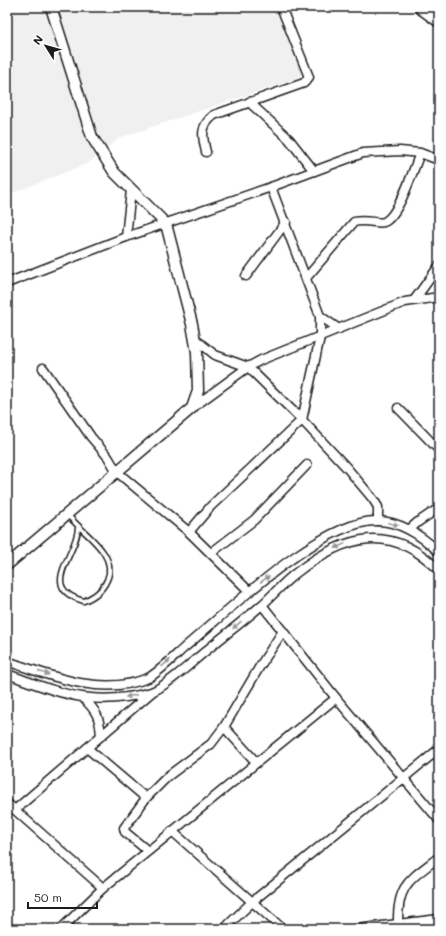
<svg xmlns="http://www.w3.org/2000/svg" width="446" height="936" font-family="Mali,sans-serif">
<style>
.built{fill:#f0f0f0}
.lines{fill:none;stroke-linecap:round;stroke-linejoin:round}
.service-casing{stroke:#1c1c1c;stroke-width:7}
.minor-casing{stroke:#1c1c1c;stroke-width:11}
.tertiary-casing{stroke:#1c1c1c;stroke-width:13}
.primary-casing{stroke:#1c1c1c;stroke-width:16}
.service{stroke:#fff;stroke-width:4}
.minor{stroke:#fff;stroke-width:8}
.tertiary{stroke:#fff;stroke-width:10}
.primary{stroke:#fff;stroke-width:13}
.oneway{fill:#999}
</style>
<rect width="100%" height="100%" fill="#fff"/>
<filter id="ink" filterUnits="userSpaceOnUse"><feTurbulence type="fractalNoise" baseFrequency=".025" numOctaves="2"/><feDisplacementMap in="SourceGraphic" scale="8" xChannelSelector="R" yChannelSelector="G"/><feConvolveMatrix kernelMatrix="1 2 1 2 8 2 1 2 1" color-interpolation-filters="sRGB"/></filter>
<g filter="url(#ink)">
<polygon class="built" points="7,7 284,7 310,74 119,138 89,163 7,195"/>
<g class="lines">
<g class="service-casing">
<path id="service" d="M68,515c14,18 51,39 39,65 -5,11 -12,16 -23,21 -48,-13 -6,-46 -6,-74"/>
</g>
<g class="minor-casing">
<g id="minor">
<polyline points="249,102 289,139 314,171"/>
<path d="M206,152c-4,-16 -6,-26 8,-37l90,-32 5,-6 -28,-70"/>
<polyline points="126,237 131,190"/>
<polyline points="246,276 286,222"/>
<path d="M307,277l47,-55c12,-3 23,2 30,0 15,-6 30,-54 36,-69"/>
<polyline points="7,283 126,237 271,187 363,153 400,151 420,153 439,160"/>
<polyline points="415,299 439,266"/>
<polyline points="320,316 339,329"/>
<polyline points="195,339 215,355 248,367 302,420 347,468 373,499 378,507 378,521"/>
<polyline points="43,368 91,437 108,457 117,472 189,532 249,591"/>
<polyline points="192,408 248,367 261,360 405,302 439,297"/>
<polyline points="398,408 439,450"/>
<polyline points="410,529 418,522 439,508"/>
<polyline points="189,532 211,506 302,420 320,337 320,316 271,187"/>
<polyline points="211,553 254,520 307,465"/>
<polyline points="262,605 336,698 439,820"/>
<path d="M7,661c44,15 95,36 141,17 9,-4 28,-23 37,-31 42,-35 138,-129 194,-126 23,1 44,16 60,31"/>
<path d="M7,674c54,19 85,34 144,18 10,-3 35,-24 44,-32 22,-19 46,-37 68,-56 11,-10 21,-22 33,-31 48,-38 95,-51 143,-3"/>
<path d="M84,699c13,12 16,20 17,37"/>
<polyline points="87,748 146,798 124,828 125,832 148,851"/>
<polyline points="256,762 224,727 260,666 283,631"/>
<polyline points="146,798 168,776 211,744 224,727"/>
<polyline points="7,803 103,888"/>
<polyline points="16,809 152,692"/>
<polyline points="172,831 283,929"/>
<path d="M398,924c-1,-40 12,-44 41,-67"/>
<polyline points="61,929 103,888 336,698"/>
<polyline points="224,929 253,901 439,749"/>
<polyline points="357,929 439,919"/>
</g>
</g>
<g class="tertiary-casing">
<polyline id="tertiary" points="7,565 192,408 198,391 197,352 192,324 166,224 114,172 92,137 51,7"/>
</g>
<g class="primary-casing">
<polyline id="primary" points="421,7 439,20"/>
</g>
<use href="#service" class="service"/>
<use href="#minor" class="minor"/>
<use href="#tertiary" class="tertiary"/>
<use href="#primary" class="primary"/>
</g>
<defs><path id="oneway-solid" d="M-6-.8H1V-3.2L6.5 0L1 3.2V.8H-6Z"/></defs>
<g class="oneway">
<use href="#oneway-solid" transform="translate(393 524) rotate(14)"/>
<use href="#oneway-solid" transform="translate(340 546) rotate(154)"/>
<use href="#oneway-solid" transform="translate(265 579) rotate(-36)"/>
<use href="#oneway-solid" transform="translate(237 625) rotate(140)"/>
<use href="#oneway-solid" transform="translate(166 663) rotate(-40)"/>
<use href="#oneway-solid" transform="translate(44 673) rotate(17)"/>
<use href="#oneway-solid" transform="translate(131 696) rotate(169)"/>
</g>
</g>
<rect width="446" height="936" fill="none" stroke="#fff" stroke-width="24"/>
<rect x="12" y="12" width="422" height="912" fill="none" stroke="#1c1c1c" stroke-width="1.5" filter="url(#ink)"/>
<g transform="translate(46 46) rotate(307)" stroke="#ffffff" stroke-width="3" paint-order="stroke">
<path d="M0-3L7 15L0 10L-7 15Z" fill="#1c1c1c"/>
<text y="-6" font-size="11" font-weight="bold" text-anchor="middle" fill="#1c1c1c">N</text>
</g>
<path d="M28 902v6h69v-6" fill="none" stroke="#1c1c1c" stroke-width="2"/>
<text x="34" y="902" font-size="12" fill="#1c1c1c" stroke="#ffffff" stroke-width="3" paint-order="stroke">50 m</text>
</svg>
